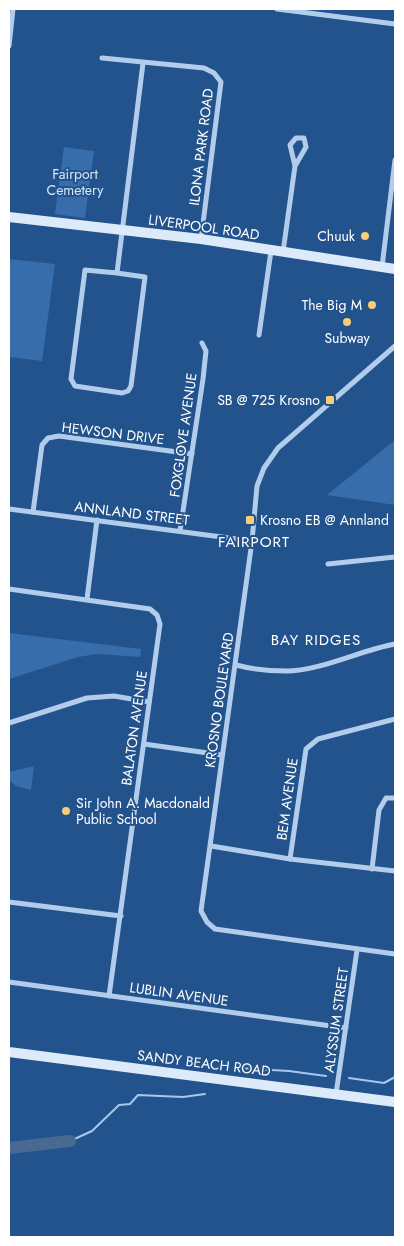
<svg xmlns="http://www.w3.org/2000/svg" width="404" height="1246" font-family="Jost,sans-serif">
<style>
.green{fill:#376daa}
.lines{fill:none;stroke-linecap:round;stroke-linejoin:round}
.stream{stroke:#a6c8ec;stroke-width:2}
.river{stroke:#476992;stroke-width:12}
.street{stroke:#b2cdeb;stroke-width:5}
.secondary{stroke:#ddeaf9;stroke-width:10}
.poi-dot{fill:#f6ce75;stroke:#23538d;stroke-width:2}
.labels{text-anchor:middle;stroke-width:4;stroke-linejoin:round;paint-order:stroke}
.street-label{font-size:14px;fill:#fff;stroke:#23538d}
.park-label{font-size:14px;fill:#d7e7f8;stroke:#23538d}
.poi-label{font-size:14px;fill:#fff;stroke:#23538d;text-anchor:end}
.neighbourhood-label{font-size:15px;letter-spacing:1px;fill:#fff;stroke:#23538d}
</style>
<rect width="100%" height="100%" fill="#23538d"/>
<g class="green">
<polygon points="64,147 94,151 85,218 55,214"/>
<polygon points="9,259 55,264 42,361 9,357"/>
<polygon points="395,439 395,505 327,495 395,440"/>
<polygon points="9,633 141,649 140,657 97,654 78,657 9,679"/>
<polygon points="34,766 31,790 16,786 10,781 9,772"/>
</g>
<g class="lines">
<g class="stream">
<polyline points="237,1068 289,1071 326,1076"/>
<polyline points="349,1078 384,1083 395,1077"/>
<polyline points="70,1141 92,1131 119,1105 130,1104 138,1095 183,1097 205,1094"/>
</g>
<polyline class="river" points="9,1148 70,1141"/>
<g class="street">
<polyline points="277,9 395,24"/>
<polyline points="9,46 13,9"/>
<polyline points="102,58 204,68 214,73 221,82 201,239"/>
<polyline points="283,252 295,166 290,145 296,138 304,138 306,147 295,166"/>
<polyline points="382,267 395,160"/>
<polyline points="117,273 85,270 71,379 75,386 122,393 128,391 131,386 145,277 117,273 143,63"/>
<polyline points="259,335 271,251"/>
<polyline points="395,346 278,448 264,468 257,486 252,541 201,911 207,922 215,929 395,954"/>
<polyline points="9,509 252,541"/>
<polyline points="33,512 42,445 48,438 59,436 192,454"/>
<polyline points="180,531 203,379 206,351 202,343"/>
<polyline points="328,564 395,557"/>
<polyline points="9,589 150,609 157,615 160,624 109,996"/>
<polyline points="87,599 97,520"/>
<path d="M236,665c15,4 34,6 50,6 34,0 75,-21 109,-27"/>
<polyline points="9,723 87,698 114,696 149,702"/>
<polyline points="144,744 222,755"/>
<polyline points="211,846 290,859 395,871"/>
<polyline points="290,859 306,749 318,739 395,719"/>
<polyline points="372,869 379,810 386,798 395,798"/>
<polyline points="9,902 121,916"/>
<polyline points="9,982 346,1028"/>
<polyline points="336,1094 357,950"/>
</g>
<g class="secondary">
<polyline points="9,217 201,239 395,269"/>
<polyline points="9,1052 395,1102"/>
</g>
</g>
<g class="poi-dot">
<circle cx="365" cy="236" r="5"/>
<circle cx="372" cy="305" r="5"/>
<circle cx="347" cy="322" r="5"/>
<rect x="325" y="395" width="10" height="10" rx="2.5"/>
<rect x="245" y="515" width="10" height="10" rx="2.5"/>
<circle cx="66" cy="811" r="5"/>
</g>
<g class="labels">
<g class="street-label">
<text transform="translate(201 147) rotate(-83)" y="5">ILONA PARK ROAD</text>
<text transform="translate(204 227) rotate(8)" y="5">LIVERPOOL ROAD</text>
<text transform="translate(113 433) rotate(7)" y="5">HEWSON DRIVE</text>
<text transform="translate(183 435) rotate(-82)" y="5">FOXGLOVE AVENUE</text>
<text transform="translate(132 513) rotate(7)" y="5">ANNLAND STREET</text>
<text transform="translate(219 700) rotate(-82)" y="5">KROSNO BOULEVARD</text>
<text transform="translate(134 728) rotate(-82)" y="5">BALATON AVENUE</text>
<text transform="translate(287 799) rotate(-82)" y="5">BEM AVENUE</text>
<text transform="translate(179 994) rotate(8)" y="5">LUBLIN AVENUE</text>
<text transform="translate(336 1020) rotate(-82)" y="5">ALYSSUM STREET</text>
<text transform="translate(204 1063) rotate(7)" y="5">SANDY BEACH ROAD</text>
</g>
<g class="park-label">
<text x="75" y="179">Fairport<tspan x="75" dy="16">Cemetery</tspan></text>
</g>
<g class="poi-label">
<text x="355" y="241">Chuuk</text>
<text x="362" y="310">The Big M</text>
<text x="347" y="343" text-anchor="middle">Subway</text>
<text x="320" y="405">SB @ 725 Krosno</text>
<text x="260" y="525" text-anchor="start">Krosno EB @ Annland</text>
<text x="76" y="808" text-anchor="start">Sir John A. Macdonald<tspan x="76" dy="16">Public School</tspan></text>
</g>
<g class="neighbourhood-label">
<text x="254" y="547">FAIRPORT</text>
<text x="316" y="645">BAY RIDGES</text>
</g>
</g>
<rect width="404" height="1246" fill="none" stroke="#ffffff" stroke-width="20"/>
</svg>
